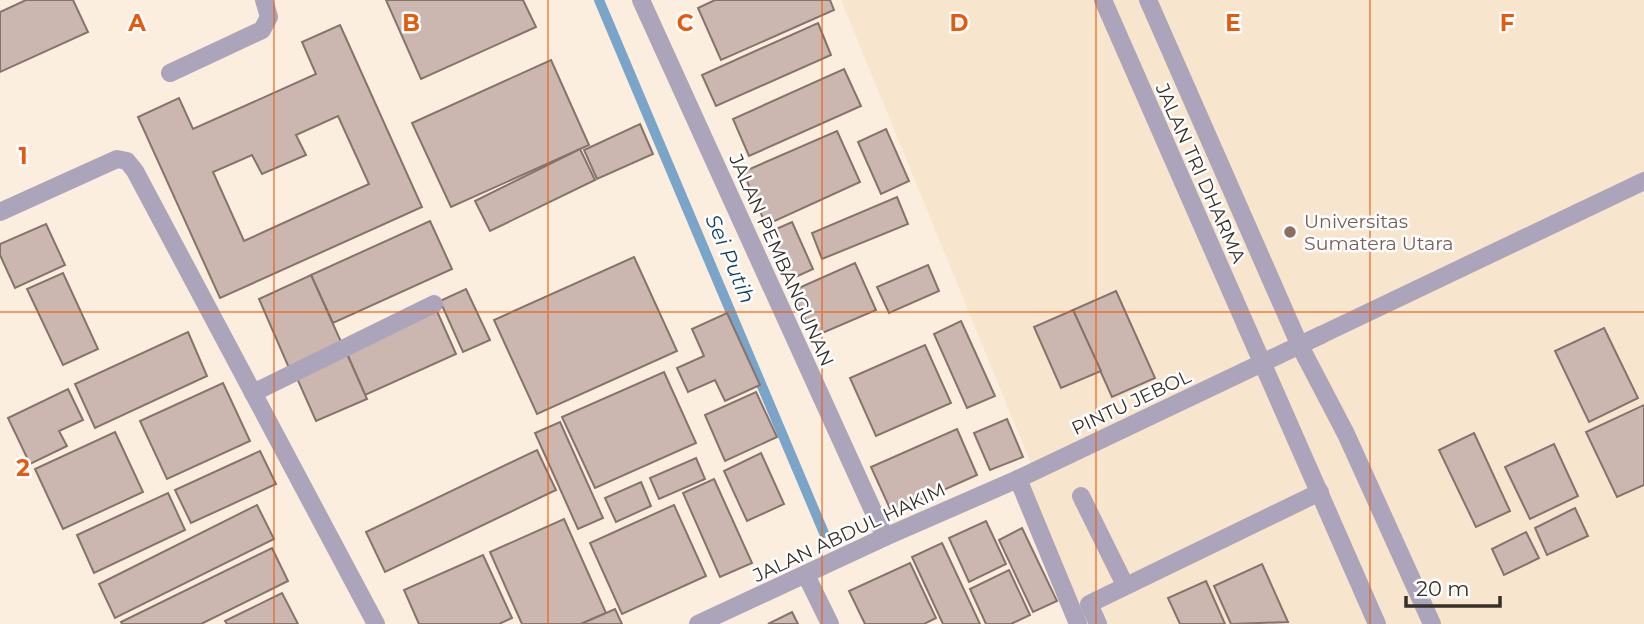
<svg xmlns="http://www.w3.org/2000/svg" width="1644" height="624" font-family="Montserrat,sans-serif">
<style>
.built{fill:#f8e5ce}
.lines{fill:none;stroke-linecap:round;stroke-linejoin:round}
.stream{stroke:#7aa5c8;stroke-width:10}
.building{fill:#ccb7b0;stroke:#86736c;stroke-width:2;fill-rule:evenodd}
.service{stroke:#aca4ba;stroke-width:18}
.minor{stroke:#aca4ba;stroke-width:18}
.grid{fill:none;stroke:#e8590c;stroke-width:2;stroke-opacity:0.55}
.education-dot{fill:#8d6e63;stroke:#fff;stroke-width:2.5}
.labels{text-anchor:middle;stroke-width:5;stroke-linejoin:round;paint-order:stroke}
.street-label{font-size:19px;fill:#35302a;stroke:#fff}
.education-label{font-size:19px;fill:#785e54;stroke:#fff;text-anchor:start}
.water-label{font-size:21px;font-style:italic;fill:#114467;stroke:#fff}
.grid-label{font-size:23px;text-anchor:middle;font-weight:bold;fill:#e8590c;stroke:#fff;stroke-width:5;stroke-linejoin:round;paint-order:stroke}
</style>
<rect width="100%" height="100%" fill="#fceede"/>
<polygon class="built" points="841,0 1644,0 1644,624 1086,624 1020,470 1031,464"/>
<g class="lines">
<polyline class="stream" points="599,0 824,533"/>
</g>
<g class="building">
<polygon points="26,0 73,0 88,32 0,72 0,12"/>
<polygon points="386,0 523,0 536,27 421,79"/>
<polygon points="715,0 830,0 834,10 721,60 698,8"/>
<polygon points="818,23 831,55 716,106 702,75"/>
<path d="M340,25l82,182 -202,91 -82,-181 41,-19 14,31 123,-55 -14,-32zM338,116l31,68 -125,57 -31,-69 39,-17 10,19 44,-19 -10,-20z"/>
<polygon points="551,60 589,145 451,207 412,123"/>
<polygon points="844,69 861,106 749,156 733,119"/>
<polygon points="640,124 653,154 597,179 584,150"/>
<polygon points="886,129 909,181 881,194 858,142"/>
<polygon points="837,131 860,182 766,225 743,172"/>
<polygon points="580,149 595,180 490,231 475,201"/>
<polygon points="897,197 908,224 822,259 812,233"/>
<polygon points="430,221 452,269 333,323 311,275"/>
<polygon points="792,222 813,269 789,280 767,233"/>
<polygon points="46,224 65,265 15,288 0,255 0,244"/>
<polygon points="634,257 677,351 537,414 494,320"/>
<polygon points="855,263 876,310 813,337 792,291"/>
<polygon points="928,265 939,291 889,313 877,287"/>
<polygon points="63,273 98,349 63,365 27,289"/>
<polygon points="311,275 342,344 289,368 259,299"/>
<polygon points="466,289 490,340 463,352 440,301"/>
<polygon points="1116,291 1155,378 1112,397 1073,310"/>
<polygon points="436,309 456,354 365,395 345,349"/>
<polygon points="1073,310 1101,371 1061,388 1034,327"/>
<polygon points="727,313 760,385 725,401 715,380 688,392 677,368 704,356 692,329"/>
<polygon points="961,321 995,396 967,408 934,334"/>
<polygon points="1604,328 1638,398 1589,422 1555,351"/>
<polygon points="188,332 207,376 95,428 75,384"/>
<polygon points="925,345 951,403 876,436 850,378"/>
<polygon points="347,354 367,399 316,421 296,376"/>
<polygon points="664,372 696,443 595,488 562,417"/>
<polygon points="223,383 250,441 167,479 140,421"/>
<polygon points="68,389 83,420 59,431 67,446 30,464 8,418"/>
<polygon points="756,392 777,437 725,461 705,415"/>
<polygon points="1644,405 1644,485 1617,497 1586,432"/>
<polygon points="1007,419 1023,457 990,470 974,433"/>
<polygon points="560,422 603,518 578,529 535,433"/>
<polygon points="957,429 977,475 892,513 871,467"/>
<polygon points="115,432 143,492 63,529 35,469"/>
<polygon points="1474,433 1510,511 1476,527 1439,450"/>
<polygon points="1554,444 1578,496 1530,519 1505,467"/>
<polygon points="537,450 556,490 385,572 366,532"/>
<polygon points="260,451 276,484 191,523 175,490"/>
<polygon points="761,453 784,504 747,521 724,471"/>
<polygon points="696,458 705,479 659,499 650,478"/>
<polygon points="714,479 752,563 720,577 683,493"/>
<polygon points="641,482 651,506 616,522 605,498"/>
<polygon points="168,493 185,530 94,573 77,535"/>
<polygon points="257,505 274,539 115,618 99,584"/>
<polygon points="674,505 706,576 622,614 590,543"/>
<polygon points="1575,508 1588,536 1547,555 1535,528"/>
<polygon points="564,519 606,613 581,624 522,624 490,552"/>
<polygon points="986,521 1006,564 969,582 949,538"/>
<polygon points="1022,528 1057,601 1033,612 999,540"/>
<polygon points="1526,532 1539,558 1504,575 1492,549"/>
<polygon points="942,543 980,624 943,624 912,557"/>
<polygon points="272,548 288,581 201,624 122,624 121,622"/>
<polygon points="483,555 512,618 499,624 419,624 404,590"/>
<polygon points="910,563 936,618 924,624 865,624 849,591"/>
<polygon points="1262,564 1288,622 1231,624 1214,586"/>
<polygon points="1009,570 1030,615 1011,624 986,624 970,589"/>
<polygon points="1206,581 1225,624 1180,624 1168,598"/>
<polygon points="282,593 298,624 227,624 225,621"/>
<polygon points="615,609 622,624 581,624 606,613"/>
<polygon points="792,612 798,624 768,624"/>
</g>
<g class="lines">
<g class="service">
<polyline points="170,73 262,30 269,17 264,0"/>
<polyline points="1321,335 1644,181"/>
<polyline points="1018,479 1262,363"/>
</g>
<g class="minor">
<polyline points="641,0 885,537"/>
<polyline points="1103,0 1377,624"/>
<polyline points="1148,0 1300,346 1346,434 1432,624"/>
<polyline points="0,212 117,159 127,161 135,171 376,624"/>
<polyline points="1262,363 1321,335"/>
<polyline points="253,393 434,304"/>
<polyline points="1081,496 1125,585"/>
<polyline points="806,575 830,624"/>
<polyline points="698,624 885,537 1018,479 1078,624"/>
<polyline points="1098,624 1089,604 1320,492"/>
</g>
</g>
<path class="grid" d="M274,0v624M548,0v624M822,0v624M1096,0v624M1370,0v624M0,312h1644"/>
<circle class="education-dot" cx="1290" cy="232" r="7"/>
<g class="labels">
<g class="street-label">
<text transform="translate(1201 173) rotate(66)" y="7">JALAN TRI DHARMA</text>
<text transform="translate(782 260) rotate(66)" y="7">JALAN PEMBANGUNAN</text>
<text transform="translate(1131 402) rotate(-25)" y="7">PINTU JEBOL</text>
<text transform="translate(849 532) rotate(-25)" y="7">JALAN ABDUL HAKIM</text>
</g>
<g class="education-label">
<text x="1304" y="228">Universitas<tspan x="1304" dy="22">Sumatera Utara</tspan></text>
</g>
<g class="water-label">
<text transform="translate(730 259) rotate(67)" y="7">Sei Putih</text>
</g>
</g>
<g class="grid-label">
<text x="137" y="31">A</text>
<text x="411" y="31">B</text>
<text x="685" y="31">C</text>
<text x="959" y="31">D</text>
<text x="1233" y="31">E</text>
<text x="1507" y="31">F</text>
<text x="23" y="164">1</text>
<text x="23" y="476">2</text>
</g>
<path d="M1406 596v10h94v-10" fill="none" stroke="#35302a" stroke-width="3.5"/>
<text x="1416" y="596" font-size="21" fill="#35302a" stroke="#ffffff" stroke-width="5" paint-order="stroke">20 m</text>
</svg>
